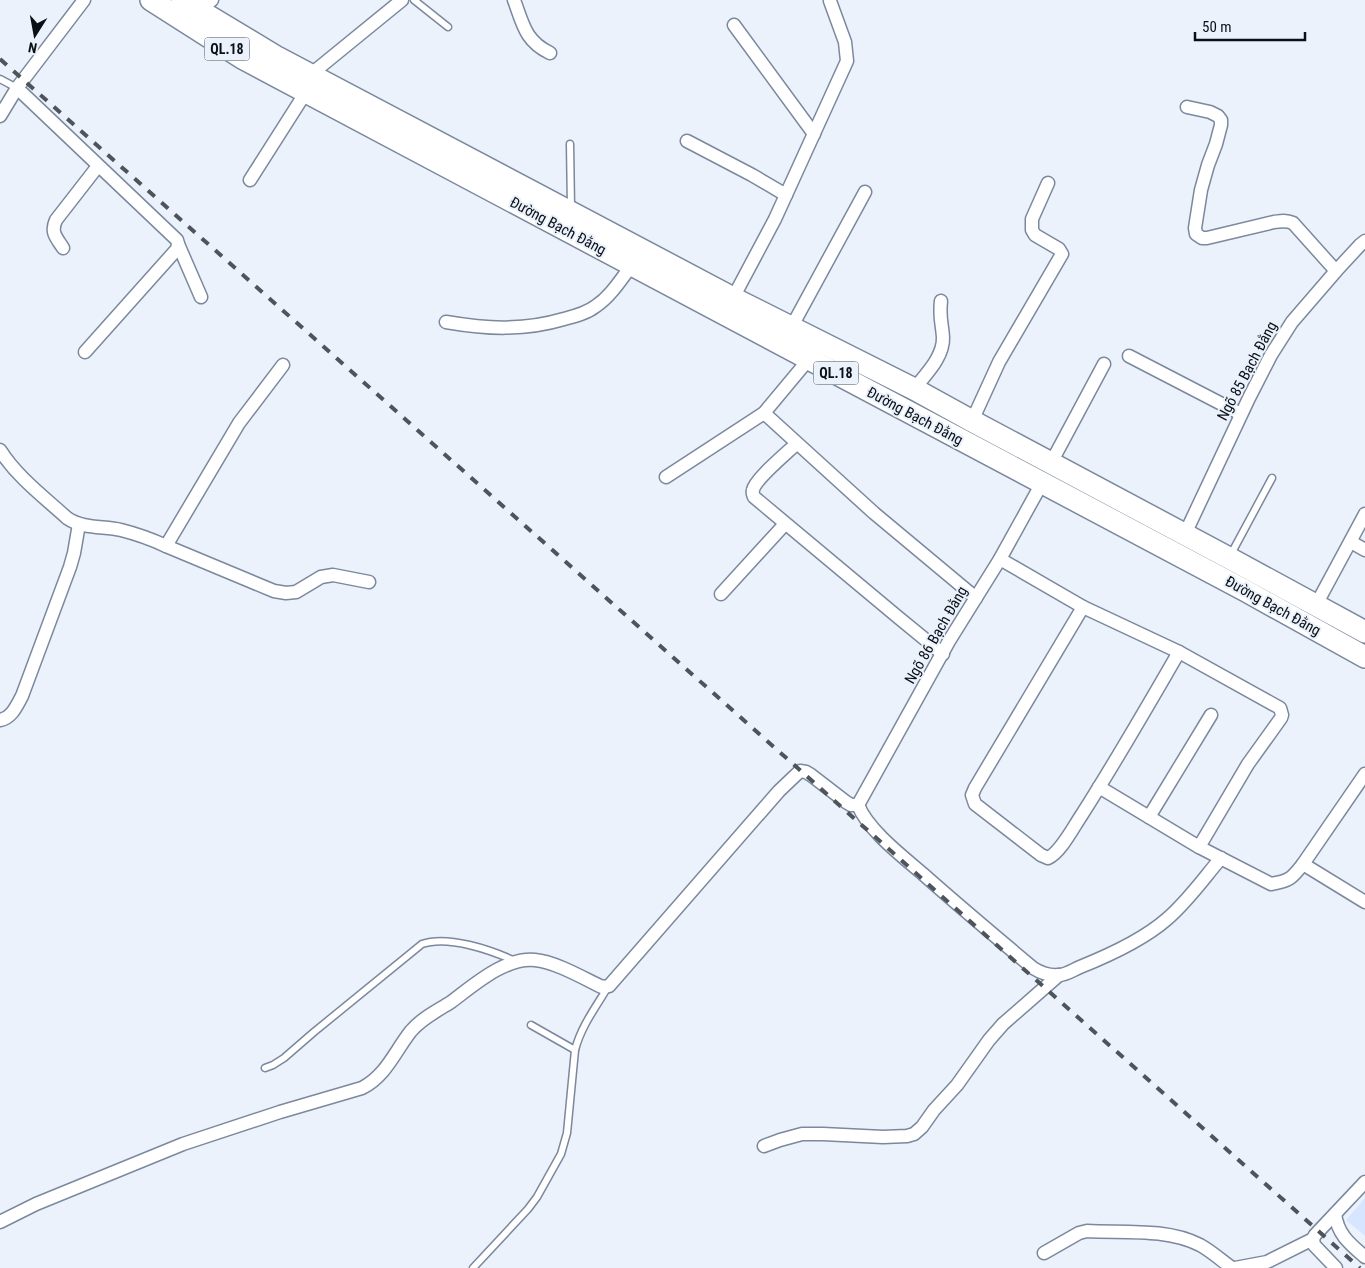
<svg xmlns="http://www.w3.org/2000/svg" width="1365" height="1268" font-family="'Roboto Condensed',sans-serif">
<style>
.built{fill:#d7e6fe}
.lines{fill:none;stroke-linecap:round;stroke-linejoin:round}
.service-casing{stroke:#7b889d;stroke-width:9}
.minor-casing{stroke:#7b889d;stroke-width:15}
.trunk-casing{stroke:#7b889d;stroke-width:24}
.service{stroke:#fff;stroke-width:6}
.minor{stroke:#fff;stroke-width:12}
.trunk{stroke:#fff;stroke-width:21}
.rail{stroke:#4e545b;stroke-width:4;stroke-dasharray:9 9;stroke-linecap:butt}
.labels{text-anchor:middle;stroke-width:4;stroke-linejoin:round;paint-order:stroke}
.shield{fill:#ecf2fb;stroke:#4e545b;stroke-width:1}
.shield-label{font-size:14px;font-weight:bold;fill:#0b1017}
.street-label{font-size:15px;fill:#0b1017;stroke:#ecf2fb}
</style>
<rect width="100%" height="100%" fill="#ecf2fb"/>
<polygon class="built" points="1365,1198 1365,1236 1346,1220"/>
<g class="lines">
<g class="service-casing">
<g id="service">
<polyline points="414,0 448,27"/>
<polyline points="0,79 17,88"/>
<polyline points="570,144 571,208"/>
<polyline points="1230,556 1272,478"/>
<polyline points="531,1025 575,1050"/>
<path d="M265,1068l8,-3 11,-7 30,-26 108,-88c26,-9 69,6 93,17"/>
<path d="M473,1268l55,-59 9,-12 24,-43 6,-21 8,-83c6,-23 20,-42 33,-63"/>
</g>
</g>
<g class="minor-casing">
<g id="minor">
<path d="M514,0c9,24 11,41 36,53"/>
<polyline points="199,11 212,0"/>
<polyline points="734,25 814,134"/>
<polyline points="310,75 402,0"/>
<polyline points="17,88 177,240 178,244 177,249 85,352"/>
<path d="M1187,107l23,5 8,4 3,4v5l-5,19 -8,21 -7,25 -6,38 1,6 6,4h5l67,-16c7,-1 12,-2 19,1l43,48"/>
<polyline points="0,116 17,88 84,0"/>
<polyline points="687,141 752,175 786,195"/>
<polyline points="250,180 306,92"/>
<polyline points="178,244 201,297"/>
<path d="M63,248c-6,-10 -13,-15 -7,-28l42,-54"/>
<polyline points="733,298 775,219 847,61 845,42 830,1"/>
<path d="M446,322c41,7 77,9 118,-3 12,-3 23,-6 32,-13 15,-10 25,-27 36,-41"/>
<polyline points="791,328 865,192"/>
<polyline points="1129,356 1241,414"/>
<path d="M914,389c11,-14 30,-32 29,-52 -1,-14 -4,-20 -2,-36"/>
<polyline points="764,413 874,513 976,598"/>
<polyline points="972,421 999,362 1062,254 1059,249 1035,235 1032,230 1032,219 1048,183"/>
<path d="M796,444c-9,9 -41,35 -43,46 -1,3 0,4 1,7l145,121 44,36"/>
<path d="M0,450c17,27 44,47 67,68 16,11 36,8 54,12 16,4 30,9 45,16l73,-123 44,-58"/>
<polyline points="1051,463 1104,364"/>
<polyline points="666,477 764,413 809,359"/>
<polyline points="1185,534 1249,398 1271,355 1292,322 1336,271 1360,245 1365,241"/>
<polyline points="1351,542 1365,550"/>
<polyline points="166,546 274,591 286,593 296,592 321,577 333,575 369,582"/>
<polyline points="1000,559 1083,607 1179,652 1280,708 1282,715 1281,718 1248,764 1199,847"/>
<polyline points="721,594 785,524"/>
<polyline points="1316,605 1365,514"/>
<path d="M1083,607l-108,181 -3,7 3,9 66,51 7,3c12,-5 25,-30 33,-42 34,-53 66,-109 98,-164"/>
<path d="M0,720c12,-2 17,-15 22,-24l48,-129 4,-14 5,-29"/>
<path d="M1099,787l100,60 72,37c19,-3 21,-6 32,-20l62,-90"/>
<path d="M858,805c10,25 44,51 65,69 36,32 73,63 110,94 8,5 16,8 26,7 7,0 14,-5 21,-8 30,-12 63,-27 87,-48 21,-18 37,-41 54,-61"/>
<polyline points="858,805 949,641 1000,559 1042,483"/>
<polyline points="1149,817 1211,715"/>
<polyline points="1303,864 1365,902"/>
<polyline points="764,1146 780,1140 802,1134 823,1134 883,1137 907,1136 914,1134 922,1127 934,1110 957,1085 989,1040 1003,1024 1059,975"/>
<path d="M1335,1214c3,21 15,30 30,43"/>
<path d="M0,1222l36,-18 147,-60 97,-32 82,-24c24,-12 33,-37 49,-57 11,-13 26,-20 40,-29 23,-17 54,-45 84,-42 21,2 48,18 67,27l7,-1 170,-195 21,-20 6,1 5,3 35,27 5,3h7"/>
<path d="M1044,1253l35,-20 8,-2c37,2 79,-3 113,14 11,6 21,15 32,23"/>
<polyline points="1235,1268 1267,1262 1313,1239"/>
<polyline points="1336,1268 1314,1245 1313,1239 1315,1235 1365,1182"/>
</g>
</g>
<g class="trunk-casing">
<g id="trunk">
<polyline points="151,0 242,58 1246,591 1365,657"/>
<polyline points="182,0 275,56 733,298 914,389 972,421 1229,558 1365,632"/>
</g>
</g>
<use href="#service" class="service"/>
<use href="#minor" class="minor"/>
<use href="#trunk" class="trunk"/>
<polyline class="rail" points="0,59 1360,1268"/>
</g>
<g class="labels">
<g class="shield">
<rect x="204.5" y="37.5" width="45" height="23" rx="4"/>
<rect x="813.5" y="361.5" width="45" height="23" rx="4"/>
</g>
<g class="shield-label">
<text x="227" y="54">QL.18</text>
<text x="836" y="378">QL.18</text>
</g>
<g class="street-label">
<text transform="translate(558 226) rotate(28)" y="5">Đường Bạch Đằng</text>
<text transform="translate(1247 371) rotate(-62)" y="5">Ngõ 85 Bạch Đằng</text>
<text transform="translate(915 416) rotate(28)" y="5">Đường Bạch Đằng</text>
<text transform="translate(1273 606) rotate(29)" y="5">Đường Bạch Đằng</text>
<text transform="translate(936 635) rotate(-60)" y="5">Ngõ 86 Bạch Đằng</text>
</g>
</g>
<g transform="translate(35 35) rotate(191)" stroke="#ecf2fb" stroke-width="4" paint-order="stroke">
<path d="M0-4L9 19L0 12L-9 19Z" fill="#0b1017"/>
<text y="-8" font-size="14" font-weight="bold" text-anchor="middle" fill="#0b1017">N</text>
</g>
<path d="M1195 32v8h110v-8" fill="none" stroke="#0b1017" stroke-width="2.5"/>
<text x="1202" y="32" font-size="15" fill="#0b1017" stroke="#ecf2fb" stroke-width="4" paint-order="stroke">50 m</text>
</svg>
